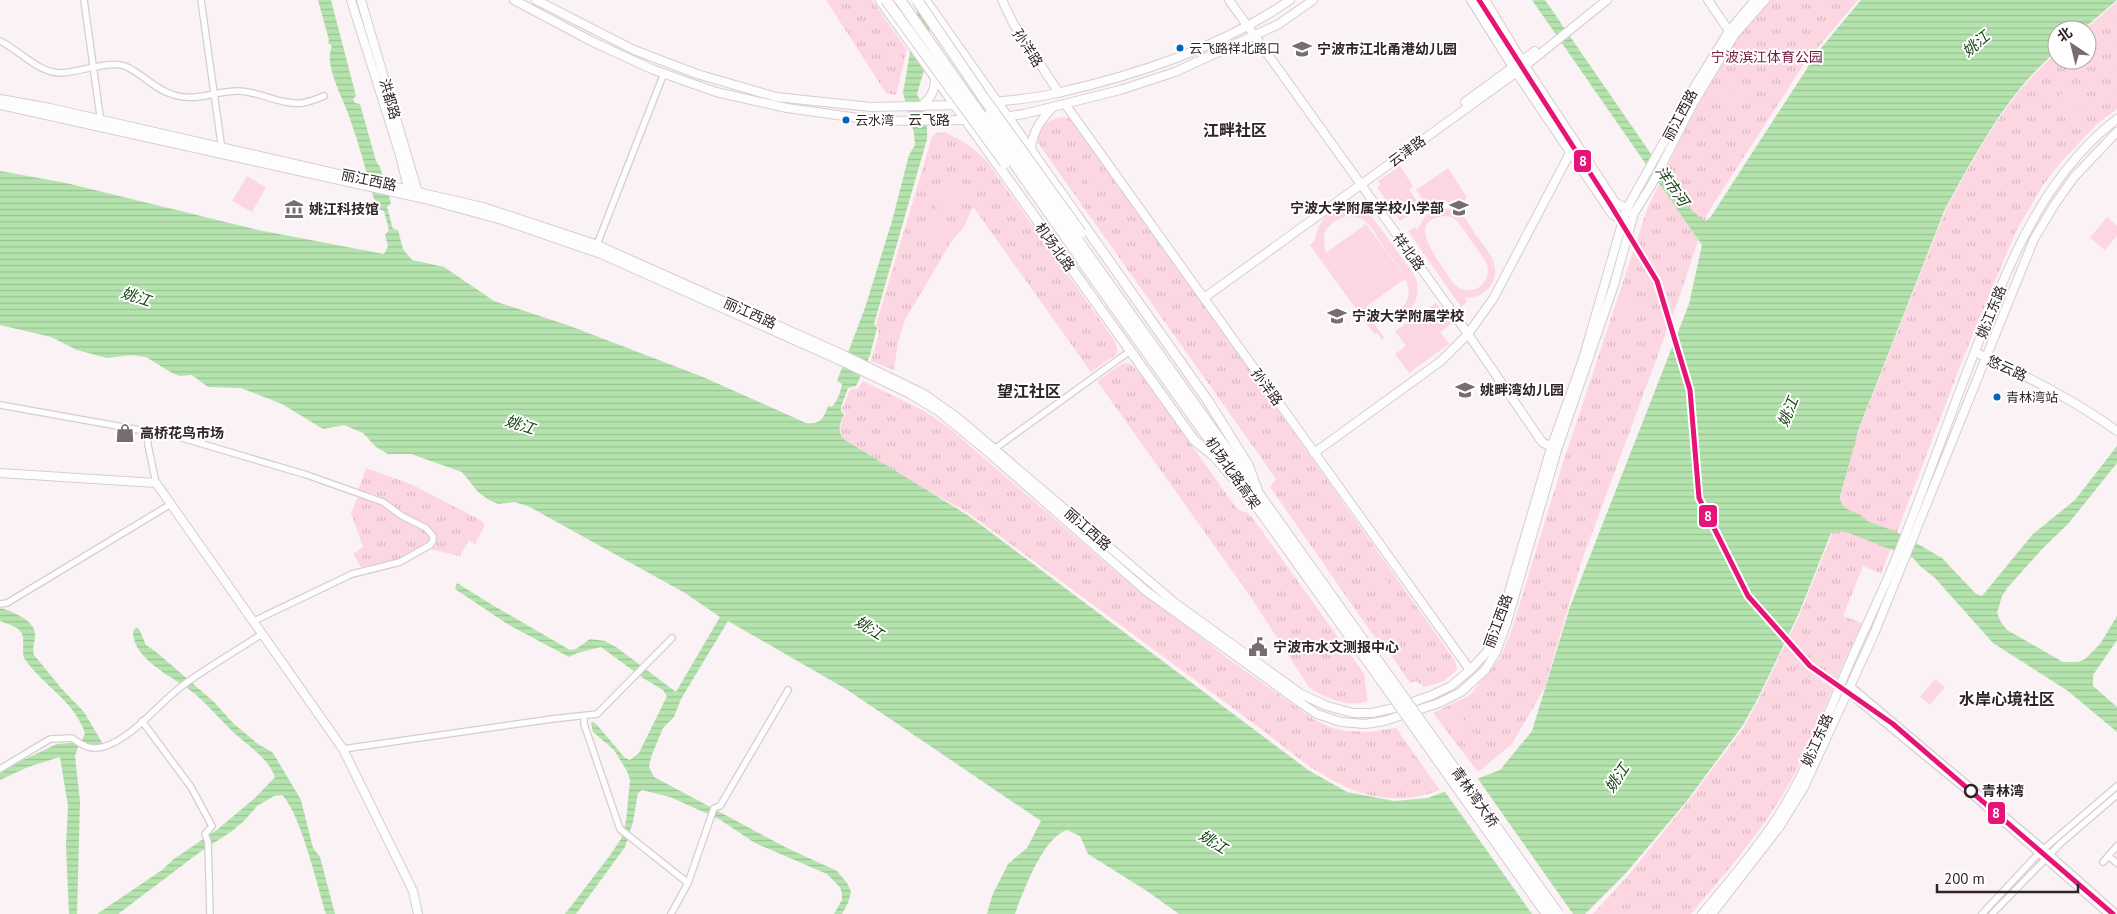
<svg xmlns="http://www.w3.org/2000/svg" width="2117" height="914" font-family="'PT Sans','Noto Sans SC',sans-serif">
<style>
.grass{fill:url(#grass-tufts)}
.pitch{fill:#fcd7e2;fill-rule:evenodd}
.water{fill:url(#water-rules)}
.pier{fill:#faf2f4}
.lines{fill:none;stroke-linecap:round;stroke-linejoin:round}
.street-casing{stroke:#d7cdd0;stroke-width:8}
.secondary-casing{stroke:#d7cdd0;stroke-width:10}
.primary-casing{stroke:#d7cdd0;stroke-width:11}
.highway-casing{stroke:#d7cdd0;stroke-width:12}
.street{stroke:#fefdfd;stroke-width:5.5}
.secondary{stroke:#fefdfd;stroke-width:8}
.primary{stroke:#fefdfd;stroke-width:9}
.highway{stroke:#fefdfd;stroke-width:10}
.highway-bridge-casing{stroke:#d7cdd0;stroke-width:12;stroke-linecap:butt}
.highway-bridge{stroke:#fefdfd;stroke-width:10}
.metro-1-casing{stroke:#fff;stroke-width:9}
.metro-1{stroke:#e61477;stroke-width:5}
.bus-dot{fill:#0065bd;stroke:#fff;stroke-width:2}
.stop-dot{fill:#fff;stroke:#302427;stroke-width:2.5}
.labels{text-anchor:middle;stroke-width:4;stroke-linejoin:round;paint-order:stroke}
.bus-label{font-size:13px;fill:#302427;stroke:#fff;text-anchor:start}
.street-label{font-size:14px;fill:#302427;stroke:#fff}
.poi-label{font-size:14px;font-weight:bold;fill:#302427;stroke:#fff;text-anchor:start}
.park-label{font-size:14px;fill:#741b41;stroke:#fff}
.stop-label{font-size:14px;font-weight:bold;fill:#302427;stroke:#fff;text-anchor:start}
.water-label{font-size:15px;font-style:italic;fill:#154411;stroke:#fff}
.quarter-label{font-size:16px;font-weight:bold;fill:#302427;stroke:#fff}
.line-badge{stroke:#fff;stroke-width:2}
.badge-label{font-size:14px;text-anchor:middle;font-weight:bold;fill:#fff}
</style>
<defs>
<pattern id="grass-tufts" width="24" height="20" patternUnits="userSpaceOnUse" patternTransform="scale(1.25)"><rect width="24" height="20" fill="#fcd7e2"/><path d="M3 7l-1-3M5 7V3M7 7l1-3M15 17l-1-3M17 17v-4M19 17l1-3" fill="none" stroke="#d8b8c2"/></pattern>
<pattern id="water-rules" width="6" height="5" patternUnits="userSpaceOnUse" patternTransform="scale(1.25)"><rect width="6" height="5" fill="#b4e3ad"/><path d="M0 2.5h6" fill="none" stroke="#9bc395"/></pattern>
</defs>
<rect width="100%" height="100%" fill="#faf2f4"/>
<g class="grass">
<polygon points="826,0 872,0 907,50 896,95 886,93"/>
<polygon points="1771,0 1858,0 1804,64 1707,214 1680,295 1581,563 1545,687 1512,744 1478,772 1433,713 1470,695 1500,658 1511,632 1562,466 1648,207 1692,116 1740,33"/>
<path d="M2117,2v107l-19,14 -37,39 -18,23 -27,46 -52,125 -83,218 -18,-8 -20,50 19,7c-24,49 -42,101 -67,150 -27,52 -67,97 -104,141h-98l33,-36 61,-75 57,-76 15,-28 41,-85 31,-77 23,-94 92,-234c31,-55 61,-115 111,-156v7h30v-30h-3z"/>
<path d="M1060,117l8,1 7,5 380,538 2,8c-9,11 -19,15 -33,18l-8,-6 -6,2 -29,-43 -3,2 -108,-155 6,-8 -238,-336c-1,-15 8,-21 22,-26z"/>
<polygon points="945,132 969,145 986,160 1115,341 1118,351 1115,355 1091,372 974,208 971,210 964,227 951,242 905,320 898,342 894,370 871,361 879,333 876,324 878,318 932,137 937,133"/>
<path d="M1129,363l10,9 99,138 10,3 6,7 111,155c-1,9 3,16 2,26 -16,8 -45,-4 -58,-14l-61,-94 -151,-212 25,-17z"/>
<path d="M863,381l63,31 22,15 167,144 119,92 81,57 17,8 14,3 23,1 27,-4 44,62c-71,27 -124,-17 -176,-59l-294,-217 -66,-37 -59,-37c-8,-9 -4,-16 0,-27l-3,-4 8,-19 4,-2 3,2z"/>
<polygon points="366,468 413,485 482,521 485,525 475,544 469,540 460,556 430,549 436,543 433,529 403,514 377,495 358,490"/>
<polygon points="358,497 375,502 389,508 400,518 427,532 430,538 429,542 402,558 361,567 353,554 363,547 351,513"/>
</g>
<g class="pitch">
<polygon points="1724,86 1744,98 1738,109 1717,97"/>
<polygon points="2067,86 2085,101 2069,121 2050,106"/>
<polygon points="1091,157 1109,183 1095,192 1077,167"/>
<polygon points="1400,166 1413,186 1409,189 1421,207 1400,221 1388,204 1395,198 1388,203 1377,187 1380,185 1378,181"/>
<polygon points="1448,168 1467,198 1452,208 1446,200 1442,203 1440,200 1429,208 1416,190"/>
<polygon points="247,176 266,188 252,212 232,201"/>
<polygon points="949,181 963,202 942,216 928,195"/>
<path d="M1351,207l14,4 8,7 40,55c16,28 -12,54 -40,49l11,16 -2,2 -5,-7 -3,1 -64,-89c6,-5 5,-7 7,-14 5,-15 18,-23 34,-24zM1347,216c7,0 12,1 18,5 8,7 14,19 20,28 13,17 41,48 9,63 -9,4 -18,3 -25,-2l-44,-60 -1,-15 3,-6 7,-8z"/>
<path d="M1436,209c8,-1 16,-1 23,4 7,4 12,14 16,21 12,16 30,34 14,54 -7,8 -14,9 -24,10l2,4 -6,5 -53,-76 7,-4 2,3 9,-15zM1443,216l9,1 6,5 28,40c4,11 1,19 -8,26 -6,3 -13,3 -19,0 -7,-4 -12,-15 -17,-21 -10,-16 -33,-46 1,-51z"/>
<polygon points="939,217 954,238 932,252 918,231"/>
<polygon points="2107,217 2117,226 2117,236 2105,250 2090,238"/>
<polygon points="1366,224 1406,278 1366,307 1327,252"/>
<polygon points="1623,299 1635,302 1627,327 1615,323"/>
<polygon points="1436,303 1451,324 1440,332 1449,344 1409,373 1395,354 1406,346 1395,331"/>
<polygon points="1382,574 1406,609 1397,615 1373,580"/>
<polygon points="1935,679 1945,687 1930,705 1920,697"/>
<polygon points="1454,706 1482,745 1471,753 1444,714"/>
</g>
<g class="water">
<path d="M318,0h13l25,96 -3,3 2,4 5,1 16,57 4,6 11,36 -4,4 6,22 5,1 5,19 9,11 32,7 50,34 76,25 133,51 103,46c14,2 18,-5 22,-17l4,1c5,-5 9,-16 10,-23l-5,-3 28,-73 27,-87 17,-66 6,-10 -1,-12 -11,-40 16,-93h11l-1,53 -12,41c7,14 11,29 10,45l-53,185 3,4 -7,27 -14,31 -8,2 -7,19v4l3,3c-4,10 -8,17 1,26l124,76 339,254 39,22 47,9 34,-3 72,-28 32,-39 38,-124 119,-303 13,-59 -170,-245h13l141,205 18,16 6,-3 107,-165 44,-53h256l-35,30h-25v21c-50,41 -81,103 -112,158l-87,222 -18,66c1,17 19,12 27,24l30,11 45,26 34,36 6,2 51,-62 42,-34 42,-54v17l-49,61 -25,24 -35,39 -6,9 -5,17 4,9 6,8 56,32h15l7,-3 15,-15 17,-28v24l-24,35v11l24,21v25l-49,-41 -75,-48 -58,-65 -15,-12 -7,-8 -64,-25 -10,-2 -8,2 -32,80 -41,85 -15,27 -57,77 -60,71 -41,41h-406l-32,-23 -59,-37 -8,-18 -13,-6c-24,7 -44,62 -52,84h-28l5,-18 16,-32 19,-16 14,-27 -195,-132 -118,-68 -47,78 -7,18 -11,11 -12,29 -2,10 5,10 133,71 50,23 10,12 4,9 -3,11 -6,11h-8l8,-14v-7l-2,-6 -13,-13 -72,-31 -36,-24 -49,-22 -28,-7 -4,3 -5,29 -8,25 -49,67h-11l46,-60 10,-15 5,-18 4,-41 -3,-9 -13,-21 -21,-18 -2,-9 2,-1 4,3 28,33 5,2 9,-7 28,-57 -4,-6 -20,-12 -42,-31 -24,6 -8,4 -60,-32 -54,-36 2,-6 37,23 76,44 6,-1 14,-10 15,2 11,6 60,45 44,-75 -35,-24 -157,-87 -14,-4 -16,2 -9,-4 -11,-8 -16,-20 -51,-18h-23l-12,-7 -13,-14 -19,-8 -21,4 -41,-25 -41,-16 -33,-1 -16,-12 -12,1 -8,-3 -26,-16 -15,-2 -24,3 -30,-8 -26,-13 -51,-12v-154l66,12 192,47 126,24 4,-8 -3,-11 4,-5 -5,-19 -6,-2 -5,-13c-7,-26 -14,-52 -23,-77 -6,-20 -27,-53 -18,-73l-4,-3 1,-3z"/>
<path d="M2,608c12,5 33,12 33,27 0,7 -3,13 -1,20l27,33 23,24 19,32c-9,2 -18,-1 -25,3l-3,9 5,45 -3,113h-8l-3,-68 2,-40 -8,-49 -32,10 -28,13v-9l57,-27 24,-2 4,-9c-12,-34 -41,-46 -61,-75 -2,-8 0,-13 -1,-21 -1,-10 -16,-13 -23,-16v-12z"/>
<path d="M136,628l3,1 7,16 9,6 58,50 21,23 24,20 14,8 4,6 25,42 12,48 7,9 15,57h-9c-8,-27 -26,-102 -44,-119l-8,1 -17,10 -13,15 -12,10 -32,21 -82,62h-21l65,-44 12,-11 44,-30 37,-31 20,-21c-8,-22 -32,-34 -47,-50 -11,-11 -21,-23 -33,-33 -19,-16 -63,-34 -62,-63z"/>
</g>
<polygon class="pier" points="1476,776 1573,914 1532,914 1443,789"/>
<g class="lines">
<g class="street-casing">
<g id="street">
<polyline points="84,0 101,123"/>
<polyline points="201,0 222,150"/>
<path d="M0,41c19,9 37,31 60,32 18,0 48,-13 65,-7 17,7 30,24 49,29 21,7 42,-4 64,-4 21,0 42,14 64,12 7,-1 15,-4 22,-7"/>
<polyline points="596,247 664,73"/>
<polyline points="0,405 179,437 307,475 383,502 402,516 426,528 433,536 433,541 430,545 400,562 352,574 254,621"/>
<polyline points="147,430 148,445 156,483"/>
<polyline points="993,450 1130,351"/>
<polyline points="0,604 7,603 171,504"/>
<polyline points="1851,686 2044,849 2117,914"/>
<polyline points="1848,693 1972,795 2108,914"/>
<polyline points="584,717 584,724 620,829 688,883"/>
<polyline points="142,721 191,787 212,826 205,834 208,842 210,914"/>
<polyline points="343,749 552,719 597,714 672,638"/>
<path d="M0,769l50,-30 22,-1c11,8 18,12 31,9 29,-8 55,-43 79,-61 26,-19 54,-35 80,-52"/>
<polyline points="2108,856 2117,863"/>
<polyline points="2103,862 2117,846"/>
<polyline points="671,914 688,883 714,808 720,806 788,690"/>
<polyline points="1982,914 2039,853 2117,786"/>
<polyline points="1992,914 2061,843 2117,795"/>
</g>
</g>
<g class="secondary-casing">
<g id="secondary">
<polyline points="351,0 400,155 409,192"/>
<polyline points="361,0 418,193"/>
<polyline points="514,0 593,42 654,70 716,92 787,108 880,121 969,120"/>
<polyline points="536,0 634,50 697,74 776,97 871,107 959,105"/>
<polyline points="1002,0 1013,23 1059,93"/>
<polyline points="1229,0 1468,334 1542,442 1555,449"/>
<polyline points="1471,0 1516,72 1612,214 1627,222"/>
<polyline points="1485,0 1525,66 1615,202 1630,211"/>
<polyline points="1708,0 1729,31 1732,33"/>
<polyline points="0,99 50,108 483,207 595,244 844,355 924,394 958,418 1175,603 1301,694 1327,706 1353,713 1372,713 1399,707 1432,695 1451,686 1470,670 1487,652 1497,633 1551,448 1583,359 1626,210 1695,86 1729,31 1755,0"/>
<polyline points="1465,102 1535,51"/>
<path d="M970,104c29,-3 59,-4 87,-11 80,-18 165,-46 233,-93"/>
<polyline points="1065,104 1470,670"/>
<polyline points="0,105 425,199 502,220 601,254 839,360 910,394 938,411 989,453 1146,591 1298,701 1317,714 1341,722 1365,724 1384,721 1439,703 1461,692 1485,670 1496,652 1507,622 1557,450 1614,285 1634,213 1652,184 1694,102 1735,34 1765,0"/>
<path d="M921,106c10,-8 14,-15 14,-28"/>
<polyline points="1003,117 1024,114 1120,90 1175,72 1279,24 1313,0"/>
<path d="M1031,149c2,-18 9,-28 21,-41"/>
<polyline points="1204,298 1525,66 1607,0"/>
<path d="M1975,352c49,23 98,47 142,79"/>
<polyline points="1314,453 1441,361 1468,334 1493,299 1570,153"/>
<polyline points="0,473 156,483 343,749 413,891 418,914"/>
<path d="M1702,914c25,-30 52,-61 73,-93 29,-44 47,-92 67,-140 15,-36 32,-71 48,-108 28,-67 52,-136 78,-204 35,-90 70,-190 149,-250"/>
<polyline points="1712,914 1780,826 1804,787 1874,634 2034,239 2055,204 2074,177 2117,132"/>
</g>
</g>
<g class="primary-casing">
<g id="primary">
<polyline points="880,0 1194,440 1214,456 1233,478"/>
<polyline points="925,0 1208,401 1248,465 1257,489"/>
</g>
</g>
<g class="highway-casing">
<g id="highway">
<polyline points="1077,254 1385,685"/>
<polyline points="1088,255 1391,680"/>
</g>
</g>
<use href="#street" class="street"/>
<use href="#secondary" class="secondary"/>
<use href="#primary" class="primary"/>
<use href="#highway" class="highway"/>
<g class="highway-bridge-casing">
<g id="highway-bridge">
<polyline points="886,0 1005,163"/>
<polyline points="900,0 1082,260"/>
<polyline points="917,0 983,97 1081,233"/>
<polyline points="988,116 1088,255"/>
<polyline points="1391,680 1558,914"/>
<polyline points="1385,685 1547,914"/>
</g>
</g>
<use href="#highway-bridge" class="highway-bridge"/>
<g class="metro-1-casing">
<polyline id="metro-1" points="1479,0 1610,204 1657,281 1690,390 1699,498 1748,596 1810,666 1893,724 2113,914"/>
</g>
<use href="#metro-1" class="metro-1"/>
</g>
<defs>
<g id="school-bare" transform="scale(1.5)"><path d="M0-5L7-2L0 1L-7-2ZM-4 1L0 2.5L4 1V4Q0 6-4 4Z" fill="#776c6f" stroke="#fff" stroke-width="2.5" paint-order="stroke"/></g>
<g id="museum-bare" transform="scale(1.5)"><path d="M0-6L6-3V-2H-6V-3ZM-5-1h2V3h-2ZM-1-1h2V3h-2ZM3-1h2V3H3ZM-6 4H6V6H-6Z" fill="#776c6f" stroke="#fff" stroke-width="2.5" paint-order="stroke"/></g>
<g id="shop-bare" transform="scale(1.5)"><path d="M-5-2.5h2.3a2.7 3.5 0 0 1 5.4 0H5L5.5 6h-11ZM-1.5-2.5h3a1.5 2.3 0 0 0-3 0Z" fill="#776c6f" stroke="#fff" stroke-width="2.5" paint-order="stroke"/></g>
<g id="civic-bare" transform="scale(1.5)"><path d="M-.6-6.5H3V-4.5H.6V-3L4-1V1h2V6H-6V1h2V-1L-.6-3ZM-1.2 2.5V6h2.4V2.5Z" fill="#776c6f" stroke="#fff" stroke-width="2.5" paint-order="stroke"/></g>
</defs>
<g fill-rule="evenodd">
<use href="#school-bare" x="1302" y="49"/>
<use href="#school-bare" x="1459" y="208"/>
<use href="#museum-bare" x="294" y="209"/>
<use href="#school-bare" x="1337" y="316"/>
<use href="#school-bare" x="1465" y="390"/>
<use href="#shop-bare" x="125" y="433"/>
<use href="#civic-bare" x="1258" y="647"/>
</g>
<g class="bus-dot">
<circle cx="1180" cy="48" r="4.5"/>
<circle cx="846" cy="120" r="4.5"/>
<circle cx="1997" cy="397" r="4.5"/>
</g>
<circle class="stop-dot" cx="1971" cy="791" r="6"/>
<g class="labels">
<g class="bus-label">
<text x="1189" y="53">云飞路祥北路口</text>
<text x="855" y="125">云水湾</text>
<text x="2006" y="402">青林湾站</text>
</g>
<g class="street-label">
<text transform="translate(1028 48) rotate(57)" y="5">孙洋路</text>
<text transform="translate(390 99) rotate(74)" y="5">洪都路</text>
<text transform="translate(1680 115) rotate(-62)" y="5">丽江西路</text>
<text x="929" y="125">云飞路</text>
<text transform="translate(1407 151) rotate(-36)" y="5">云津路</text>
<text transform="translate(369 180) rotate(12)" y="5">丽江西路</text>
<text transform="translate(1055 247) rotate(54)" y="5">机场北路</text>
<text transform="translate(1409 252) rotate(54)" y="5">祥北路</text>
<text transform="translate(1991 312) rotate(-68)" y="5">姚江东路</text>
<text transform="translate(750 313) rotate(24)" y="5">丽江西路</text>
<text transform="translate(2007 368) rotate(25)" y="5">悠云路</text>
<text transform="translate(1267 387) rotate(54)" y="5">孙洋路</text>
<text transform="translate(1233 473) rotate(55)" y="5">机场北路高架</text>
<text transform="translate(1088 529) rotate(41)" y="5">丽江西路</text>
<text transform="translate(1498 621) rotate(-70)" y="5">丽江西路</text>
<text transform="translate(1817 740) rotate(-66)" y="5">姚江东路</text>
<text transform="translate(1475 797) rotate(55)" y="5">青林湾大桥</text>
</g>
<g class="poi-label">
<text x="1317" y="54">宁波市江北甬港幼儿园</text>
<text x="1444" y="213" text-anchor="end">宁波大学附属学校小学部</text>
<text x="309" y="214">姚江科技馆</text>
<text x="1352" y="321">宁波大学附属学校</text>
<text x="1480" y="395">姚畔湾幼儿园</text>
<text x="140" y="438">高桥花鸟市场</text>
<text x="1273" y="652">宁波市水文测报中心</text>
</g>
<g class="park-label">
<text x="1767" y="62">宁波滨江体育公园</text>
</g>
<g class="stop-label">
<text x="1982" y="796">青林湾</text>
</g>
<g class="water-label">
<text transform="translate(1976 44) rotate(-40)" y="5">姚江</text>
<text transform="translate(1672 186) rotate(55)" y="5">洋市河</text>
<text transform="translate(136 297) rotate(18)" y="5">姚江</text>
<text transform="translate(1788 412) rotate(-68)" y="5">姚江</text>
<text transform="translate(520 425) rotate(18)" y="5">姚江</text>
<text transform="translate(869 628) rotate(32)" y="5">姚江</text>
<text transform="translate(1617 778) rotate(-56)" y="5">姚江</text>
<text transform="translate(1213 842) rotate(32)" y="5">姚江</text>
</g>
<g class="quarter-label">
<text x="1235" y="136">江畔社区</text>
<text x="1029" y="397">望江社区</text>
<text x="2007" y="705">水岸心境社区</text>
</g>
</g>
<g class="line-badge">
<rect x="1573" y="149" width="19" height="24" rx="5" fill="#e61477"/>
<rect x="1698" y="504" width="20" height="24" rx="5" fill="#e61477"/>
<rect x="1987" y="801" width="19" height="24" rx="5" fill="#e61477"/>
</g>
<g class="badge-label">
<text x="1583" y="166">8</text>
<text x="1708" y="521">8</text>
<text x="1996" y="818">8</text>
</g>
<g transform="translate(2072 45) rotate(325)"><circle r="24" fill="#ffffff" stroke="#aca7a9"/>
<path d="M0-4L9 19L0 12L-9 19Z" fill="#776c6f"/>
<text y="-8" font-size="14" font-weight="bold" text-anchor="middle" fill="#302427">北</text>
</g>
<path d="M1937 884v8h141v-8" fill="none" stroke="#302427" stroke-width="2.5"/>
<text x="1944" y="884" font-size="15" fill="#302427" stroke="#ffffff" stroke-width="4" paint-order="stroke">200 m</text>
</svg>
